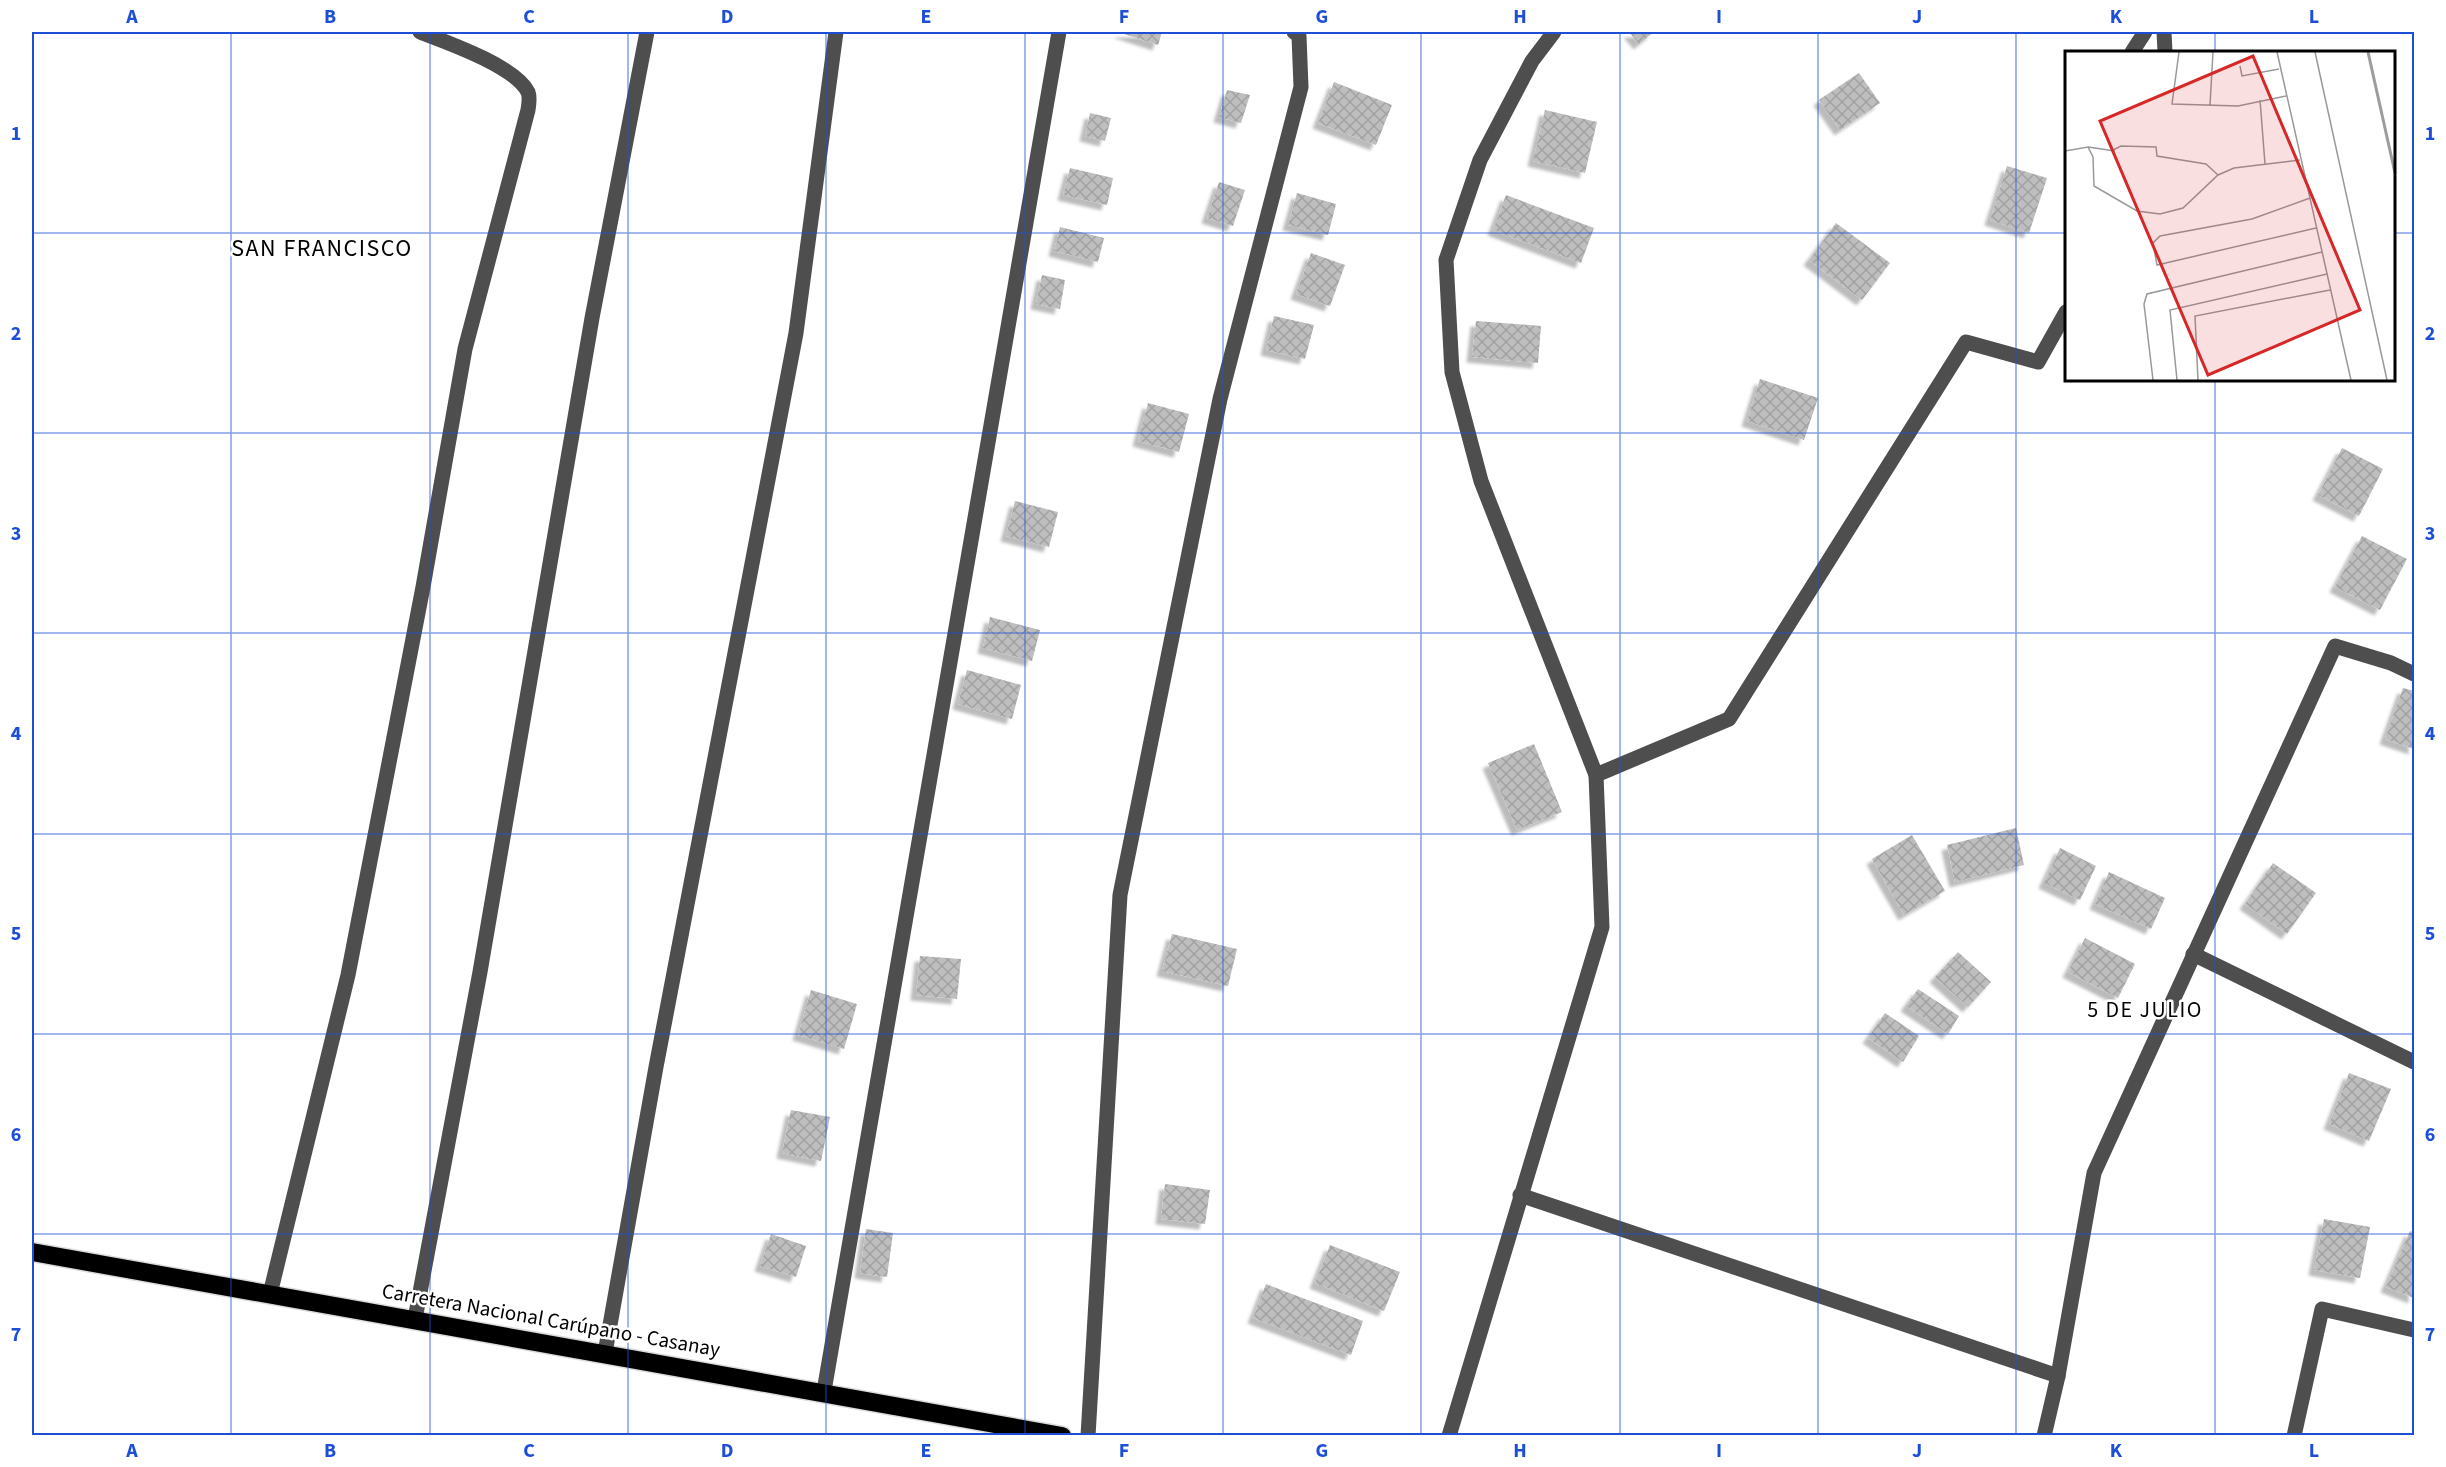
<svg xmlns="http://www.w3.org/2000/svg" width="2446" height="1467" font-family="'Source Sans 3',sans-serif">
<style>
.building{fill:url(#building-cross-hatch);filter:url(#shadow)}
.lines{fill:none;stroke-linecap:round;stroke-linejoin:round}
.highway-casing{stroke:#dbdbdb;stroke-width:21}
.minor{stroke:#4e4e4e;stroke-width:15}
.highway{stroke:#000;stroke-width:18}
.grid{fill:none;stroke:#1d4ed8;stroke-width:1.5;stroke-opacity:0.55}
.labels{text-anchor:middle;stroke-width:5;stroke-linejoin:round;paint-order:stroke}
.street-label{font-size:21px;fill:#000;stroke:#fff}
.neighbourhood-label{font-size:22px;letter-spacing:1.5px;fill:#000;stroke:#fff}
.quarter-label{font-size:24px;letter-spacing:1.5px;fill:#000;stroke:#fff}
.inset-river{fill:none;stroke:#9c9c9c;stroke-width:3}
.inset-road{fill:none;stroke:#999;stroke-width:1.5}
.view{fill:#d62828;fill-opacity:0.15;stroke:#d62828;stroke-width:3}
.inset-edge{fill:none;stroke:#000;stroke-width:3}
.neatline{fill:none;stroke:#1d4ed8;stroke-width:2}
.grid-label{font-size:20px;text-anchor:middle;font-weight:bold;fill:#1d4ed8}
</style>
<defs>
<pattern id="building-cross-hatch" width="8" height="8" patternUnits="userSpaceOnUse" patternTransform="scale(1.5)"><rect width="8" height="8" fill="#bebebe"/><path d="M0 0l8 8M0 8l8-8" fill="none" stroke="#a2a2a2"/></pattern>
<filter id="shadow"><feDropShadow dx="-5.5" dy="5.5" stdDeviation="1.5" flood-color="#0004"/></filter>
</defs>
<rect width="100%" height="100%" fill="#fff"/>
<g class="building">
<polygon points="1118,32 1162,32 1158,45"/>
<polygon points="1629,32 1654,32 1639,44"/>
<polygon points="1859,73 1880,103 1840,130 1819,100"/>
<polygon points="1334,82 1392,105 1376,145 1318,123"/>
<polygon points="1227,90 1250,95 1241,123 1219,117"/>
<polygon points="1545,110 1597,122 1585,173 1533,161"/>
<polygon points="1090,113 1111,118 1105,141 1085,136"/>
<polygon points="2007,166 2047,178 2029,233 1990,220"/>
<polygon points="1070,168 1113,178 1107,205 1063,195"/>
<polygon points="1219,182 1245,190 1233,226 1207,218"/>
<polygon points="1297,193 1336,204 1328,235 1288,225"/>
<polygon points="1506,195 1594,228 1581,263 1493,230"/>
<polygon points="1836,223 1890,263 1862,300 1809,260"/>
<polygon points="1060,227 1104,238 1098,262 1054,251"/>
<polygon points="1311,253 1345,265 1330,306 1296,294"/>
<polygon points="1042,275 1065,280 1060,309 1036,304"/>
<polygon points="1274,316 1314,325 1305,359 1266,350"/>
<polygon points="1476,321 1541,326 1538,363 1472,357"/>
<polygon points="1760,379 1818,398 1804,440 1747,421"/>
<polygon points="1148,403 1189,414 1179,452 1138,441"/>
<polygon points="2342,448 2383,469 2359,516 2318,495"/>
<polygon points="1015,501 1058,512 1049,547 1006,536"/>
<polygon points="2362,536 2407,559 2380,610 2335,587"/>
<polygon points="990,617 1040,630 1032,661 983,648"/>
<polygon points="967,670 1021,685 1012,719 958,704"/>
<polygon points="2403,688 2414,691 2414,749 2385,739"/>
<polygon points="1534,744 1562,812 1517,830 1488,763"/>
<polygon points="2016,828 2024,865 1955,882 1947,845"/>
<polygon points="1912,835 1945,891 1904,915 1872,859"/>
<polygon points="2060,848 2096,866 2080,900 2044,883"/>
<polygon points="2273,863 2316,893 2287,934 2245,904"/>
<polygon points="2109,872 2165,898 2151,929 2095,904"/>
<polygon points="1172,934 1237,949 1228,986 1162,971"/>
<polygon points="2085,938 2135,964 2118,998 2068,972"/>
<polygon points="1958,952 1991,982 1968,1007 1935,977"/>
<polygon points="920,956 961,959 957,999 916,995"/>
<polygon points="1918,989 1959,1016 1948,1034 1906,1006"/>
<polygon points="811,990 857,1004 844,1049 798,1035"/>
<polygon points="1885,1013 1919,1036 1903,1062 1868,1038"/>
<polygon points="2349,1073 2391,1089 2369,1141 2329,1124"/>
<polygon points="791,1110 830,1117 821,1161 782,1153"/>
<polygon points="1165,1184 1210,1190 1205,1224 1161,1219"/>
<polygon points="2324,1219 2370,1227 2360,1278 2314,1270"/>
<polygon points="866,1229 893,1233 887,1277 860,1273"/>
<polygon points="2410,1231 2414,1233 2414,1298 2386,1287"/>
<polygon points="771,1234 806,1246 796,1277 760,1266"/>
<polygon points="1330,1245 1400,1272 1384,1311 1315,1283"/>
<polygon points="1266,1284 1363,1321 1351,1355 1253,1318"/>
</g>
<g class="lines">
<g class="highway-casing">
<polyline id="highway" points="32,1252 1062,1436"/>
</g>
<g class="minor">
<polyline points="2164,32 2165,52"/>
<polyline points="2132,52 2145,32"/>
<polyline points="1596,775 1729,719 1966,342 2038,362 2066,312"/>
<polyline points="2193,954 2414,1062"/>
<polyline points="1520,1195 2058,1376"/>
<path d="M270,1294l78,-319 75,-388 42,-238 63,-239c1,-6 2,-13 0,-18 -13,-26 -82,-50 -108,-60"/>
<polyline points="415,1319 480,972 592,318 647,32"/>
<polyline points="605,1353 656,1067 796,333 836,32"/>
<polyline points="824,1391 1059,32"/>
<polyline points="1088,1436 1120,895 1220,399 1301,87 1299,36 1294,32"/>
<polyline points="1449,1436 1602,927 1596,775 1481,481 1452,372 1446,260 1480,160 1532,61 1554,32"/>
<polyline points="2044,1436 2058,1376 2094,1173 2335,646 2391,663 2414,674"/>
<polyline points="2294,1436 2322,1309 2414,1330"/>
</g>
<use href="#highway" class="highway"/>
</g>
<path class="grid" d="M231,32v1404M430,32v1404M628,32v1404M826,32v1404M1025,32v1404M1223,32v1404M1421,32v1404M1620,32v1404M1818,32v1404M2016,32v1404M2215,32v20M32,233h2034M2394,233h20M2215,380v1056M32,433h2382M32,633h2382M32,834h2382M32,1034h2382M32,1234h2382"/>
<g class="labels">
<g class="street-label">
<text transform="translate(551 1320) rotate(10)" y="7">Carretera Nacional Carúpano - Casanay</text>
</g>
<g class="neighbourhood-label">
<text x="2145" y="1017">5 DE JULIO</text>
</g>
<g class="quarter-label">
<text x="322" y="256">SAN FRANCISCO</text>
</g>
</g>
<g transform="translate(2065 51)">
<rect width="330" height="330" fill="#fff"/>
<path class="inset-river" d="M303,1l27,121"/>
<path class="inset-road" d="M114,1l-7,52 66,2 48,-10M212,1l74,328M250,1l72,328M175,15l2,10 37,-7M195,49l5,64M145,54l3,-53M23,96l27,4M48,99l8,-4 35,1 1,9 49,8 12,11M0,100l23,-4 5,10 1,29 43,25 23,3 23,-6 35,-33 16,-7 66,-8M245,147l-58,21 -92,17 -7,7 4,22 159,-37M0,155v24M88,329l-9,-76 3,-10 175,-42M112,329l-7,-70 157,-36M133,329l-3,-64 135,-26"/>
<path class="view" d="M188,5l107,254 -152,65 -108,-254z"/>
<rect width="330" height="330" class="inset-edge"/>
</g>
<rect width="2446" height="1467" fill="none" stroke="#ffffff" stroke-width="66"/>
<rect x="33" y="33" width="2380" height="1401" class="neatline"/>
<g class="grid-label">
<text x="132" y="23">A</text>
<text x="330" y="23">B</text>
<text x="529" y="23">C</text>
<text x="727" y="23">D</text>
<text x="926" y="23">E</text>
<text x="1124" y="23">F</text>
<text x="1322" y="23">G</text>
<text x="1520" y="23">H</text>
<text x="1719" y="23">I</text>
<text x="1917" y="23">J</text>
<text x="2116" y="23">K</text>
<text x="2314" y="23">L</text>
<text x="16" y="140">1</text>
<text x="2430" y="140">1</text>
<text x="16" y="340">2</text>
<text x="2430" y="340">2</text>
<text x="16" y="540">3</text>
<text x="2430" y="540">3</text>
<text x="16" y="740">4</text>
<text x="2430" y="740">4</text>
<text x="16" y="940">5</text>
<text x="2430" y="940">5</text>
<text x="16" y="1141">6</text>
<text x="2430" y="1141">6</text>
<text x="16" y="1341">7</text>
<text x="2430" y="1341">7</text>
<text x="132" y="1457">A</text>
<text x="330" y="1457">B</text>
<text x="529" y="1457">C</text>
<text x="727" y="1457">D</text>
<text x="926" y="1457">E</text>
<text x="1124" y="1457">F</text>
<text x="1322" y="1457">G</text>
<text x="1520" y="1457">H</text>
<text x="1719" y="1457">I</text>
<text x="1917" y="1457">J</text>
<text x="2116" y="1457">K</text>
<text x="2314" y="1457">L</text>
</g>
</svg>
